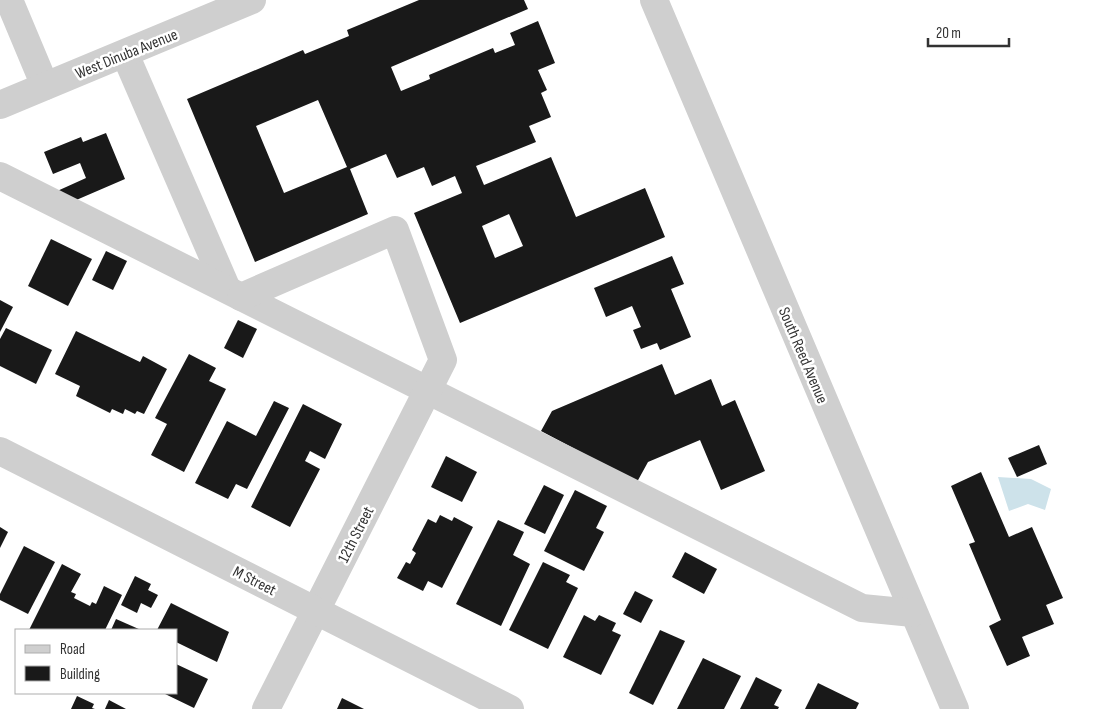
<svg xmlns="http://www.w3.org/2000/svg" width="1103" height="709" font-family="'Sofia Sans Condensed',sans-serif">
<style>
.water{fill:#cde2ea}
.building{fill:#191919;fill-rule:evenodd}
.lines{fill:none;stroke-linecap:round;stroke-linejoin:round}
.minor{stroke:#cfcfcf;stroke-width:28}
.labels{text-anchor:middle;stroke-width:5;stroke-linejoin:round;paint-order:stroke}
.street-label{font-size:16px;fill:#323232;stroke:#fff}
</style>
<rect width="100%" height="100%" fill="#fff"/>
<polygon class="water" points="998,477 1031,479 1051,489 1045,510 1028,504 1009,511"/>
<g class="building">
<path d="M419,0h105l4,9 -137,58 10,24 29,-12 -1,-4 64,-27 2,5 20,-8 -5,-12 28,-12 17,42 -17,7 9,20 -6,3 10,24 -22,9 7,16 -60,24 8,19 67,-28 25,60 69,-29 20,49 -205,86 -46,-110 48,-20 -7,-17 -23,10 -8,-19 -27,11 -11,-24 -36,15 18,45 -113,48 -68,-163 116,-49 2,4 44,-18 -2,-6zM318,100l29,67 -63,26 -28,-67zM509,214l14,32 -28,12 -13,-32z"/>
<polygon points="106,133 125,179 74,201 55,192 86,178 80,163 53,174 44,152 81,137 83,142"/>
<polygon points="51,239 92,259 68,306 28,286"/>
<polygon points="106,251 127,261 113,290 92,280"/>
<polygon points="672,256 684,284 671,289 691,337 660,350 657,343 641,349 633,330 641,327 632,306 606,317 594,288"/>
<polygon points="0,300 13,307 0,332"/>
<polygon points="238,320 257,329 243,358 224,348"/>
<polygon points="6,328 52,350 36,384 0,366 0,339"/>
<polygon points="76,331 140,362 143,356 167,369 144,414 137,411 135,414 125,409 123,414 112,409 110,413 76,396 80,386 55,374"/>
<polygon points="189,354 216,368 209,381 226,389 184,472 151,455 167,424 155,418"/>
<polygon points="662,364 675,395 711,379 722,406 735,400 765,471 721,490 700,440 648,462 637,482 541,431 552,411"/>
<polygon points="274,401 289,408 247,489 236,484 228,499 195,483 227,421 256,436"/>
<polygon points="303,404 342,424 325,459 310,451 305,461 320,469 290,527 251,507"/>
<polygon points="1039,445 1047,464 1017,477 1008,458"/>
<polygon points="446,456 477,472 462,502 431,487"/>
<polygon points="981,472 1009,537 1032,527 1063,598 1046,605 1054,624 1022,637 1030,656 1007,666 989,626 1001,620 969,544 975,542 951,486"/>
<polygon points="544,485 564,495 545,534 524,524"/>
<polygon points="575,490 607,506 596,528 604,532 584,571 544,551"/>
<polygon points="440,515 452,521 454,517 473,527 442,588 428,581 423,591 397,578 406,562 410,564 416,553 412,550 428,519 436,523"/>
<polygon points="498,520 524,532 513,555 530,564 501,626 456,604"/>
<polygon points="0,527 8,532 0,548"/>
<polygon points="24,546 55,562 28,614 0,600 0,594"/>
<polygon points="685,552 717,569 704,594 672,577"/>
<polygon points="543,562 570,575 566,582 578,588 548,649 509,630"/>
<polygon points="62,564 81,574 71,592 76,594 74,598 90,606 92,602 96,604 104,586 122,595 105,630 29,630"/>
<polygon points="135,576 151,584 148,590 158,595 151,608 141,603 137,613 121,605"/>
<polygon points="635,591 653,600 641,623 623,614"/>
<polygon points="171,603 229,632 217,662 176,642 176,630 157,630"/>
<polygon points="584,615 595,621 599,615 616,623 612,631 621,635 601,675 563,657"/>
<polygon points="116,619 141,630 111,630"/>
<polygon points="660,630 685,641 653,705 629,693"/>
<polygon points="703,658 741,676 724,709 677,709"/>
<polygon points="176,664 208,679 194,708 163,693 176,693"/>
<polygon points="756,677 782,690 774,705 779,707 778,709 740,709"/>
<polygon points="818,683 859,703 856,709 805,709"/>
<polygon points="77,696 94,704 92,708 95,709 71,709"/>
<polygon points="342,698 364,709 337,709"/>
<polygon points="109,700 126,709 105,709"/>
</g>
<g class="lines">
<g class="minor">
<polyline points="9,0 45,86"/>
<polyline points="654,0 955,709"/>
<polyline points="125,54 227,289"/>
<polyline points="0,105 252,0"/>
<polyline points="0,176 862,608 913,613"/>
<polyline points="241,297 395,230 443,360 266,709"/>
<polyline points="0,451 510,709"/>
</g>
</g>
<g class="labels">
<g class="street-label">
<text transform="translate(126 53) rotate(-22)" y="6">West Dinuba Avenue</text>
<text transform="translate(804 355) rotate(67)" y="6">South Reed Avenue</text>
<text transform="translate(355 534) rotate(-63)" y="6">12th Street</text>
<text transform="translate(255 580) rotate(27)" y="6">M Street</text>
</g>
</g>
<rect x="15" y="629" width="162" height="65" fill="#ffffff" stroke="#adadad"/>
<rect x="25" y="645" width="25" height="8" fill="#cfcfcf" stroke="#adadad"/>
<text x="60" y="654" font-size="15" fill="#323232">Road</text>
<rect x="25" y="666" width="25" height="15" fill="#191919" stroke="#adadad"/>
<text x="60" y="679" font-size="15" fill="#323232">Building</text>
<path d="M928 38v8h81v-8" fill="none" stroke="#323232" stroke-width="2.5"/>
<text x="936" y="38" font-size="15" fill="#323232" stroke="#ffffff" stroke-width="4" paint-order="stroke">20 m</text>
</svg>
